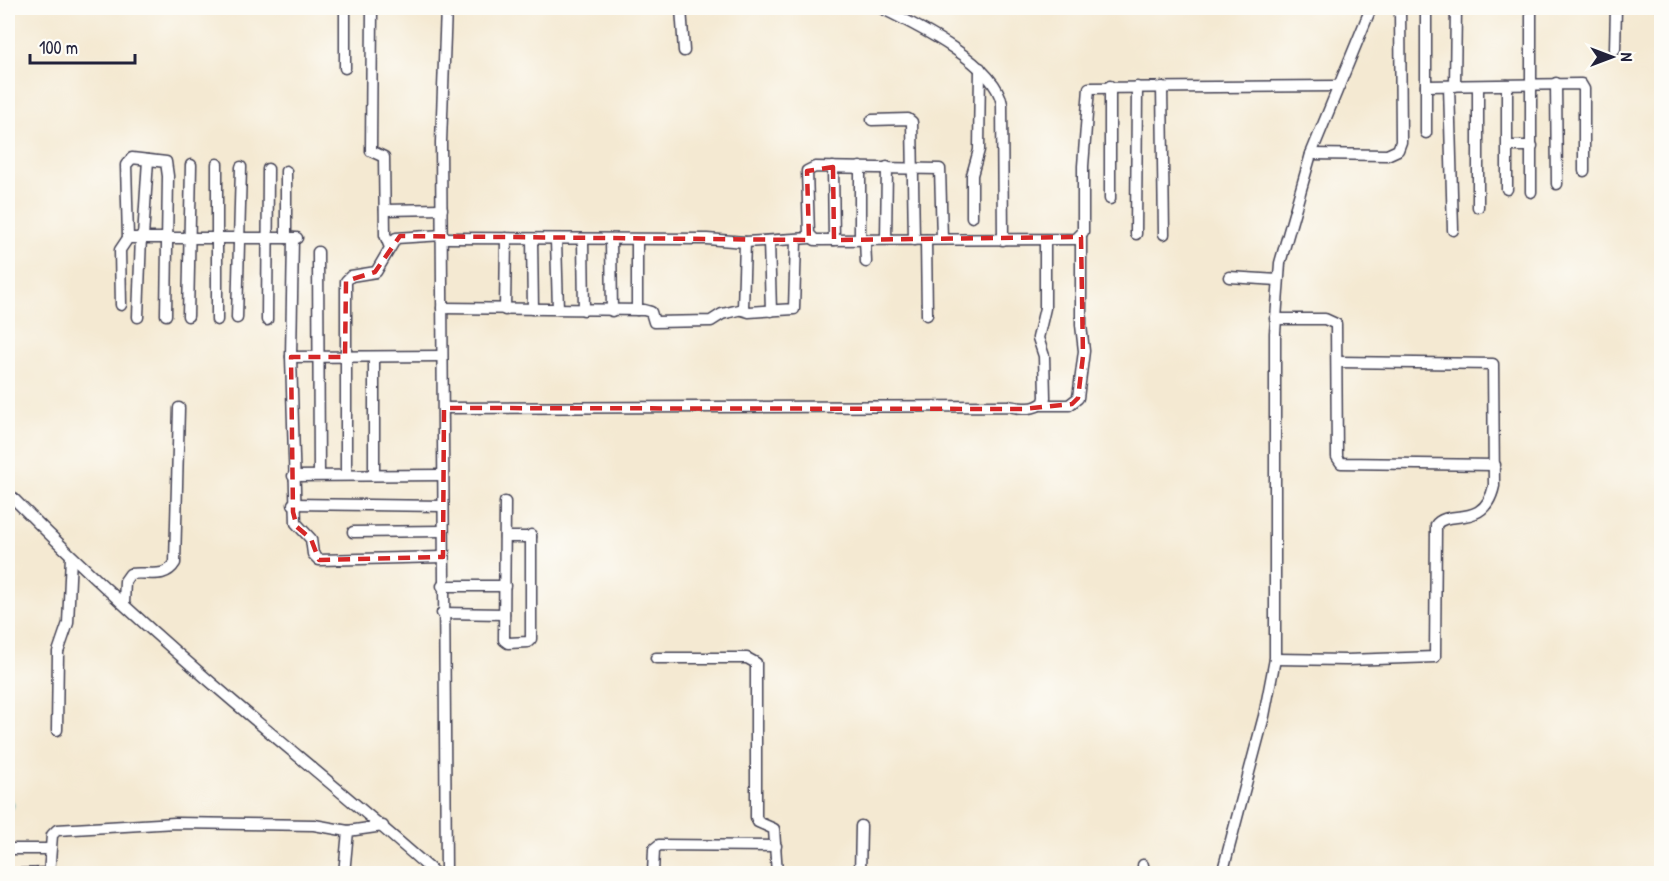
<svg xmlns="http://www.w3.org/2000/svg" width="1669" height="881" font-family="'Patrick Hand',sans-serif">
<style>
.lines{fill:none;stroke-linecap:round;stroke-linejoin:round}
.canal{stroke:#43b0c1;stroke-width:8}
.minor-casing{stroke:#424052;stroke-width:13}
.minor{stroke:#fff;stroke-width:10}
.marked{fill:none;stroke:#d62828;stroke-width:4.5;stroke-dasharray:12 8;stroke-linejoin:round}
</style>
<rect width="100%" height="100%" fill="#fdfcf7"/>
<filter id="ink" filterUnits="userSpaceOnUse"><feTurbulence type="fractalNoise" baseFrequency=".0167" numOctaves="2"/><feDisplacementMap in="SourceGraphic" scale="12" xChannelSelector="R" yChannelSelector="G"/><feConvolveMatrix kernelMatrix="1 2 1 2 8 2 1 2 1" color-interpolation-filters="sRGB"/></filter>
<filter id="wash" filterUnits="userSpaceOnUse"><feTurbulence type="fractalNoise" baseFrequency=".008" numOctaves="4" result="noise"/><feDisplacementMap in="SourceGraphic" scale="24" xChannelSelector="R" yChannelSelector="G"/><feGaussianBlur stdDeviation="1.35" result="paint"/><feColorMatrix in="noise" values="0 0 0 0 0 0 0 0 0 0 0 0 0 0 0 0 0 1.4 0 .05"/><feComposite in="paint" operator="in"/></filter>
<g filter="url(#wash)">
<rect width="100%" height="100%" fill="#f4e9d2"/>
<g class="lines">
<polyline class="canal" points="8,803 10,805"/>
</g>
</g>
<g filter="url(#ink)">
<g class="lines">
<g class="minor-casing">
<g id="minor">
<polyline points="372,8 371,151 384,157 385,235 389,245"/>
<polyline points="681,8 684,51"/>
<path d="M881,8c35,17 115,56 121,96l1,136"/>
<polyline points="1426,8 1426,133"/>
<polyline points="1531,8 1531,192"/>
<polyline points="1661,8 1662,8"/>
<polyline points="1615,49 1616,8"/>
<polyline points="345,68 345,8"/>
<polyline points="1556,83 1557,184"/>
<polyline points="1426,86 1581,84 1584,89 1584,171"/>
<polyline points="1449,86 1453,230"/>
<polyline points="1455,86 1456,8"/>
<polyline points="1478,86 1478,207"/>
<polyline points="1162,87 1164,234"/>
<polyline points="872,120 908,119 912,122 914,240"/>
<polyline points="1508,146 1532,146"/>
<polyline points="1311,154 1387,155 1398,150 1401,142 1400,8"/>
<polyline points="217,164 217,320"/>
<polyline points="833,167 834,240"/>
<polyline points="860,167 860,239"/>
<polyline points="286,171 286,238"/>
<polyline points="1507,189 1507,85"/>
<polyline points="1110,199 1110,86"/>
<polyline points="385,210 442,209"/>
<polyline points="972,217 972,175 979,150 980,68"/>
<polyline points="1136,234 1137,87"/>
<polyline points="143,237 148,160"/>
<polyline points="128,238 126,165 132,158 166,162 168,176 166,315"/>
<polyline points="293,238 291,357 296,523 311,539 313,554 319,560 443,557"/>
<polyline points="443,238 707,239 745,242 810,238"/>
<polyline points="532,239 533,309"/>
<polyline points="865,239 866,262"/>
<polyline points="886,239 887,167"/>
<polyline points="942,239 940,169 815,167 807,171 809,234 815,240 1076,239 1083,232 1083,166 1089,88 1339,86"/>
<polyline points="556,240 558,309"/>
<polyline points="583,240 584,310"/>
<polyline points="611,240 612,311"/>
<polyline points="637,240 637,310"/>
<polyline points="926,240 927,315"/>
<polyline points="769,241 771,311"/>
<polyline points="318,252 319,475"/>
<polyline points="1229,277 1278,280"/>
<polyline points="121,305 120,250 128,238 297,238"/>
<polyline points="442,308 644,310 651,312 654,322 711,321 722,314 743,309 745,242"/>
<polyline points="505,310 506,238"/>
<polyline points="742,310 749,312 794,309 796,240"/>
<polyline points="188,316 191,165"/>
<polyline points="138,317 141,236"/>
<polyline points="237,318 241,167"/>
<polyline points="1275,319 1325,319 1336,324 1337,457 1341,463 1495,465"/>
<polyline points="267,320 268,169"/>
<polyline points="291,357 442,356"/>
<polyline points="1042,405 1069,405 1078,398 1084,351 1081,325 1081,237"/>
<path d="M444,408l564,-2c13,2 25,5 36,-4l1,-5 -1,-41 -6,-18 7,-30v-68"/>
<polyline points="346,475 346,281 351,276 376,272 396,238 443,235"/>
<polyline points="374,475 374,357"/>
<polyline points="293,476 443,475"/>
<path d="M8,493c72,73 148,143 227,210 67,57 135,112 201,171"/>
<polyline points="505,502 504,640 508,643 528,642 531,639 531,535"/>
<polyline points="293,504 443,506"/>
<polyline points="353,532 443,531"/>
<polyline points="505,537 531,537"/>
<polyline points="442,586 505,586"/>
<path d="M124,604l1,-23 5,-7c16,-3 35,6 45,-11l4,-155"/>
<polyline points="442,613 504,614"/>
<polyline points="656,658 747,658 756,663 756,817 758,822 774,829 777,874"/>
<path d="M1275,659l72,1 88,-3 1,-132c11,-17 48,6 58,-39l-1,-122 -155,-2"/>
<polyline points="57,730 58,652 68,623 71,556"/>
<polyline points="8,849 49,849"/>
<polyline points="1143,865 1144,874"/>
<polyline points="19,874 49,873"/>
<polyline points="49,874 52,835 57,830 175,823 314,825 348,831"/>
<polyline points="344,874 348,831 383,826"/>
<polyline points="446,874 441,142 446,8"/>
<polyline points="653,874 654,849 659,845 776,846"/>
<polyline points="860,874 861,826"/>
<polyline points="1222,874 1264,716 1275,659 1275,333 1280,263 1311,154 1371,8"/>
</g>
</g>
<use href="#minor" class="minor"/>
</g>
</g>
<path class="marked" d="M833,167l1,73 247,-3 2,119 -5,42 -6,6 -49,5 -579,-1 -1,149 -124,3 -8,-21 -14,-12 -4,-15 -2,-155h54l1,-76 29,-9 25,-36 409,4 -2,-69z"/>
<rect width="1669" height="881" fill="none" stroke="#fdfcf7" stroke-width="30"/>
<g transform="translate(1612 57) rotate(90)" stroke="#fdfcf7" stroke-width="4.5" paint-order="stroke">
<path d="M0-4.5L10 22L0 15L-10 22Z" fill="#22223b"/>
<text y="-9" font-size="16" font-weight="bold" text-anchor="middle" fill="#22223b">N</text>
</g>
<path d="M30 54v9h105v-9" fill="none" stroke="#22223b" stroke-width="3"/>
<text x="39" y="54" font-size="18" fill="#22223b" stroke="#fdfcf7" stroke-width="4.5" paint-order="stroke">100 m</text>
</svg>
